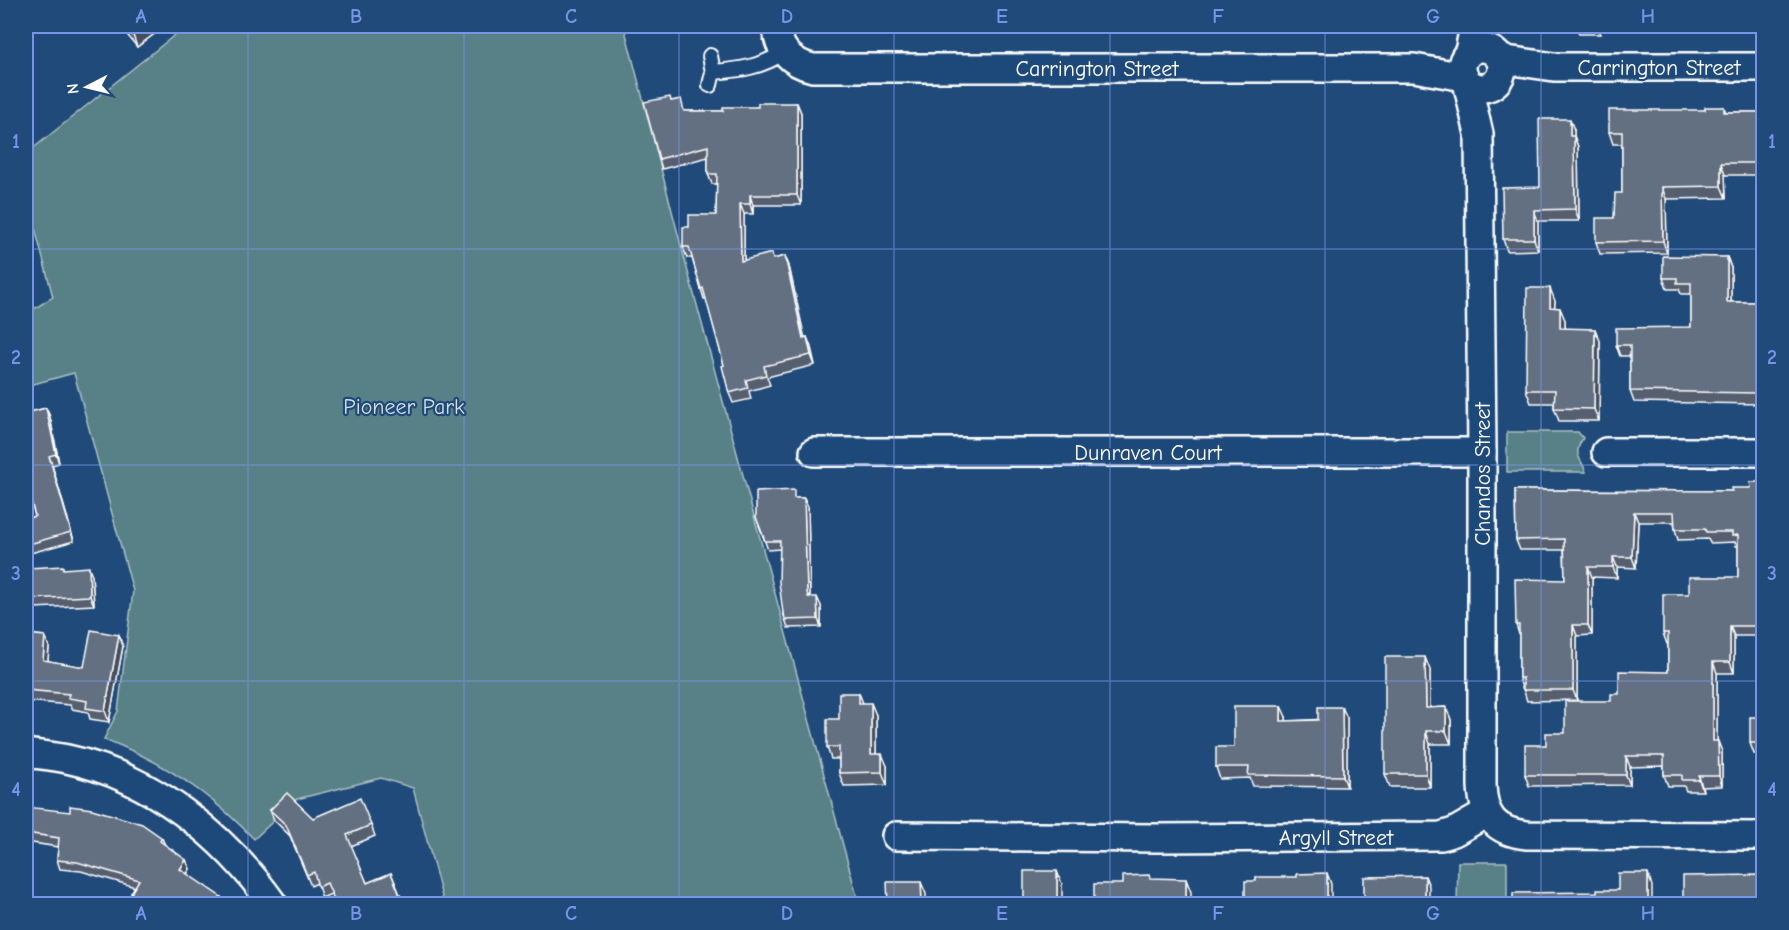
<svg xmlns="http://www.w3.org/2000/svg" width="1789" height="930" font-family="'Comic Neue',sans-serif">
<style>
.green{fill:#588087;stroke:#acc0c3;stroke-width:1.5}
.lines{fill:none;stroke-linecap:round;stroke-linejoin:round}
.lane-casing{stroke:#fff;stroke-width:18}
.street-casing{stroke:#fff;stroke-width:32}
.lane{stroke:#1f4a7a;stroke-width:14}
.street{stroke:#1f4a7a;stroke-width:27}
.wall{fill:#555f70;stroke:#fff;stroke-width:1.5}
.shaded-wall{fill:#454e5b;stroke:#fff;stroke-width:1.5}
.building{fill:#636f82;stroke:#fff;stroke-width:1.5}
.grid{fill:none;stroke:#7795e8;stroke-width:1.5;stroke-opacity:0.55}
.labels{text-anchor:middle;stroke-width:4.5;stroke-linejoin:round;paint-order:stroke}
.street-label{font-size:22px;fill:#fff;stroke:#1f4a7a}
.park-label{font-size:22px;fill:#d5dfe1;stroke:#1f4a7a}
.neatline{fill:none;stroke:#7795e8;stroke-width:2}
.grid-label{font-size:20px;text-anchor:middle;font-weight:bold;fill:#7795e8}
</style>
<rect width="100%" height="100%" fill="#1f4a7a"/>
<filter id="ink" filterUnits="userSpaceOnUse"><feTurbulence type="fractalNoise" baseFrequency=".0167" numOctaves="2"/><feDisplacementMap in="SourceGraphic" scale="12" xChannelSelector="R" yChannelSelector="G"/><feConvolveMatrix kernelMatrix="1 2 1 2 8 2 1 2 1" color-interpolation-filters="sRGB"/></filter>
<g filter="url(#ink)">
<g class="green">
<path d="M186,26h438l61,235 174,643h-415l-31,-116 -32,-10 -84,21 -43,40c-43,-45 -91,-78 -150,-100l14,-28 15,-120 -59,-218 -48,13v-72l27,-17 -27,-103v-40z"/>
<path d="M1507,432h71l5,6c-11,18 -2,19 3,34h-79z"/>
<polygon points="1458,862 1507,862 1507,904 1457,904"/>
</g>
<g class="lines">
<g class="lane-casing">
<g id="lane">
<path d="M713,72c27,-2 49,-5 71,-20"/>
<polyline points="710,85 713,72 710,56"/>
</g>
</g>
<g class="street-casing">
<g id="street">
<path d="M778,26c-3,22 15,38 35,42h601l50,9"/>
<circle cx="1482" cy="68" r="20"/>
<polyline points="1469,52 1474,26"/>
<polyline points="1500,59 1554,67 1764,67"/>
<path d="M1467,82l12,52 3,318v333c1,31 13,47 45,50l237,1"/>
<polyline points="814,452 1482,452"/>
<polyline points="1606,452 1764,452"/>
<path d="M26,753c13,2 27,3 41,6 85,18 156,75 206,145"/>
<polyline points="896,836 1156,838 1441,836 1454,832 1487,813"/>
</g>
</g>
<use href="#lane" class="lane"/>
<use href="#street" class="street"/>
</g>
<g class="wall">
<polygon points="120,26 165,26 137,47"/>
<polygon points="1576,26 1599,26 1600,34 1579,34"/>
<polygon points="671,101 685,111 723,111 797,103 801,113 801,205 753,205 753,214 744,214 744,260 774,259 785,256 789,266 804,338 807,337 815,365 767,377 770,385 749,391 751,399 733,403 729,393 724,365 706,298 704,299 701,289 692,258 687,258 683,247 689,227 716,215 717,184 712,184 708,174 708,157 662,169 659,159"/>
<polygon points="1724,107 1726,112 1764,112 1764,175 1725,175 1726,198 1666,199 1667,253 1600,254 1596,242 1614,218 1622,193 1622,144 1613,144 1609,132 1705,110"/>
<polygon points="1574,130 1574,136 1578,147 1579,221 1538,221 1538,250 1507,251 1503,239 1540,187"/>
<polygon points="1727,257 1731,268 1731,302 1764,302 1764,401 1762,401 1762,404 1634,402 1630,391 1630,356 1620,356 1616,345 1691,327 1691,294 1681,294 1679,289 1667,289 1663,278"/>
<polygon points="1555,301 1554,308 1565,320 1565,328 1600,341 1599,421 1559,421 1554,408 1554,403 1531,403 1526,390"/>
<polygon points="46,408 50,417 59,463 52,465 74,541 27,554 26,550 26,519 35,516 26,483 26,412 26,413"/>
<polygon points="1764,482 1764,636 1734,636 1734,673 1717,673 1717,741 1722,752 1722,786 1702,787 1703,791 1686,791 1684,786 1668,786 1664,775 1664,766 1630,767 1630,785 1529,786 1525,775 1546,745 1565,733 1611,701 1619,694 1668,672 1668,644 1667,644 1663,633 1689,594 1738,577 1738,546 1736,546 1735,542 1710,543 1708,539 1678,540 1675,529 1674,522 1638,522 1636,568 1617,567 1617,578 1592,577 1592,635 1577,636 1577,700 1527,701 1523,688 1522,688 1519,678 1519,634 1516,625 1565,580 1564,550 1520,550 1516,540 1515,490 1732,491 1751,488"/>
<polygon points="797,498 804,498 808,507 810,597 821,606 821,627 788,628 783,613 780,549 768,550 756,517"/>
<polygon points="64,569 92,576 94,605 34,608 30,599"/>
<polygon points="26,634 45,636 49,647 48,661 84,667 119,635 123,646 109,722 90,719 88,712 72,709 70,705 26,701"/>
<polygon points="1430,670 1430,708 1446,707 1451,720 1451,744 1430,744 1430,787 1390,787 1385,774"/>
<polygon points="859,693 863,703 876,715 876,754 887,766 887,785 844,786 839,773 839,759 831,759 827,747 839,719"/>
<polygon points="1286,717 1286,721 1347,718 1347,787 1253,786 1250,778 1220,779 1216,767 1234,747"/>
<polygon points="1764,717 1764,754 1754,754 1750,743"/>
<polygon points="26,807 162,838 165,845 186,860 190,869 187,874 224,904 138,904 134,902 131,893 135,887 81,871 60,869 57,860 58,847 26,842"/>
<polygon points="270,810 313,818 371,825 375,836 351,846 367,883 391,873 404,904 335,904 331,894 322,898 317,883 311,886 290,836 274,820"/>
</g>
<g class="shaded-wall">
<polygon points="144,26 165,26 137,47 133,35"/>
<polygon points="643,26 651,26 645,30"/>
<polygon points="1597,26 1599,26 1600,34"/>
<polygon points="797,103 801,113 801,205 797,195"/>
<polygon points="1570,119 1574,130 1574,147 1570,136"/>
<polygon points="1574,136 1578,147 1579,221 1575,209"/>
<polygon points="1721,163 1725,175 1726,198 1721,186"/>
<polygon points="1662,187 1666,199 1667,253 1663,241"/>
<polygon points="750,195 753,205 753,214 750,204"/>
<polygon points="740,204 744,214 744,271 741,261"/>
<polygon points="1534,210 1538,221 1538,250 1534,239"/>
<polygon points="785,256 789,266 807,348 803,338"/>
<polygon points="1727,257 1731,268 1731,313 1727,302"/>
<polygon points="1550,288 1555,301 1554,320 1550,307"/>
<polygon points="1560,308 1565,320 1565,341 1560,328"/>
<polygon points="1595,329 1600,341 1599,421 1594,409"/>
<polygon points="807,337 811,347 815,365 811,355"/>
<polygon points="1758,390 1762,401 1762,404 1758,393"/>
<polygon points="46,408 50,417 59,463 56,454"/>
<polygon points="49,456 52,465 74,541 71,532"/>
<polygon points="804,498 808,507 810,601 808,597 807,592"/>
<polygon points="1634,512 1638,522 1636,568 1632,557"/>
<polygon points="1613,557 1617,567 1617,578 1613,567"/>
<polygon points="89,567 92,576 94,605 90,596"/>
<polygon points="1588,567 1592,577 1592,635 1588,625"/>
<polygon points="817,597 821,606 821,627 818,619"/>
<polygon points="1573,625 1577,636 1577,700 1573,690"/>
<polygon points="1730,626 1734,636 1734,673 1730,662"/>
<polygon points="119,635 123,646 109,722 105,711"/>
<polygon points="45,636 49,647 47,671 43,660"/>
<polygon points="1425,657 1430,670 1430,720 1426,708"/>
<polygon points="1713,662 1717,673 1717,752 1713,741"/>
<polygon points="871,703 876,715 876,767 871,754"/>
<polygon points="1281,706 1286,717 1286,732 1281,721"/>
<polygon points="1342,707 1347,718 1347,787 1343,776"/>
<polygon points="1446,707 1451,720 1451,744 1446,731"/>
<polygon points="1426,731 1430,744 1430,787 1426,774"/>
<polygon points="1718,741 1722,752 1722,786 1719,776"/>
<polygon points="882,754 887,766 887,785 882,772"/>
<polygon points="1626,756 1630,767 1630,785 1626,775"/>
<polygon points="1699,776 1702,787 1703,791 1699,780"/>
<polygon points="186,860 190,869 183,879 180,869"/>
<polygon points="1057,871 1062,884 1062,904 1057,904"/>
<polygon points="1327,873 1331,884 1331,904 1327,902"/>
<polygon points="1648,873 1652,886 1652,904 1648,904"/>
<polygon points="1425,876 1429,886 1429,904 1425,904"/>
<polygon points="1186,879 1191,892 1191,904 1186,904"/>
<polygon points="921,882 926,894 926,904 922,904"/>
<polygon points="221,897 224,904 216,904"/>
</g>
<g class="building">
<polygon points="125,26 144,26 133,35"/>
<polygon points="670,97 671,101 681,99 684,111 723,111 723,107 758,107 758,103 797,103 797,195 750,195 750,204 740,204 741,261 772,253 773,259 785,256 803,338 807,337 811,355 764,366 766,375 746,380 748,388 729,393 722,366 724,365 703,288 701,289 689,247 683,247 683,227 689,227 689,215 716,215 717,174 708,174 708,146 659,159 644,102"/>
<polygon points="1705,107 1724,107 1724,112 1764,112 1764,163 1721,163 1721,186 1662,187 1663,241 1596,242 1596,218 1614,218 1615,193 1622,193 1622,132 1609,132 1609,110 1705,110"/>
<polygon points="1539,119 1570,119 1570,136 1574,136 1575,209 1534,210 1534,239 1503,239 1502,188 1540,187"/>
<polygon points="1663,256 1727,257 1727,302 1764,302 1764,390 1758,390 1758,393 1630,391 1630,345 1616,345 1616,328 1691,327 1691,283 1677,283 1677,278 1663,278"/>
<polygon points="1527,288 1550,288 1550,307 1560,308 1560,328 1595,329 1594,409 1554,408 1555,390 1526,390"/>
<polygon points="46,408 56,454 49,456 71,532 26,545 26,519 35,516 26,483 26,413"/>
<polygon points="1750,482 1764,482 1764,626 1730,626 1730,662 1713,662 1713,741 1718,741 1719,776 1699,776 1699,780 1682,780 1682,775 1664,775 1664,756 1626,756 1626,775 1525,775 1525,745 1546,745 1546,733 1565,733 1565,701 1611,701 1611,694 1619,694 1619,671 1668,672 1668,633 1663,633 1663,594 1689,594 1689,577 1738,577 1738,535 1732,536 1732,532 1706,532 1705,529 1675,529 1674,512 1634,512 1632,557 1613,557 1613,567 1588,567 1588,625 1573,625 1573,690 1523,690 1523,678 1519,678 1519,625 1516,625 1515,579 1565,580 1564,539 1516,540 1515,490 1732,491 1731,488 1751,488"/>
<polygon points="794,490 794,498 804,498 807,592 808,597 817,597 818,619 785,620 784,613 783,613 779,582 780,541 765,541 756,517 756,492"/>
<polygon points="63,566 63,569 89,567 90,596 30,599 28,568"/>
<polygon points="91,630 119,635 105,711 86,708 87,701 68,698 69,694 26,690 26,634 45,636 43,660 84,667"/>
<polygon points="1385,657 1425,657 1426,708 1446,707 1446,731 1426,731 1426,774 1385,774"/>
<polygon points="839,693 859,693 859,703 871,703 871,754 882,754 882,772 839,773 839,747 827,747 827,719 839,719"/>
<polygon points="1234,706 1281,706 1281,721 1318,720 1318,707 1342,707 1343,776 1248,775 1249,767 1216,767 1216,747 1234,747"/>
<rect x="1750" y="717" width="14" height="26"/>
<polygon points="287,793 313,818 360,798 371,825 347,835 367,883 391,873 403,903 399,904 336,904 327,883 318,887 314,872 307,875 286,825 270,810"/>
<polygon points="70,806 92,809 142,824 162,838 160,841 186,860 180,869 221,897 216,904 148,904 131,893 139,880 77,862 57,860 59,838 26,833 26,807 70,812"/>
<rect x="1024" y="871" width="33" height="33"/>
<polygon points="1327,873 1327,902 1331,902 1331,904 1245,904 1245,881 1256,881 1256,877 1297,877 1297,874"/>
<polygon points="1618,873 1648,873 1648,904 1513,904 1513,893 1597,892 1597,890 1618,890"/>
<polygon points="1149,875 1150,878 1186,879 1186,904 1094,904 1094,884 1123,884 1123,876"/>
<polygon points="1764,875 1764,904 1683,904 1683,876"/>
<polygon points="1425,876 1425,904 1364,904 1364,877"/>
<polygon points="887,882 921,882 922,904 888,904"/>
</g>
</g>
<path class="grid" d="M248,26v878M464,26v878M679,26v878M894,26v878M1110,26v878M1325,26v878M1541,26v878M26,249h1738M26,465h1738M26,681h1738"/>
<g class="labels">
<g class="street-label">
<text x="1659" y="75">Carrington Street</text>
<text x="1097" y="76">Carrington Street</text>
<text x="1148" y="460">Dunraven Court</text>
<text transform="translate(1482 474) rotate(-90)" y="8">Chandos Street</text>
<text x="1336" y="845">Argyll Street</text>
</g>
<g class="park-label">
<text x="404" y="414">Pioneer Park</text>
</g>
</g>
<rect width="1789" height="930" fill="none" stroke="#1f4a7a" stroke-width="66"/>
<g transform="translate(87 87) rotate(263)" stroke="#1f4a7a" stroke-width="4.5" paint-order="stroke">
<path d="M0-4.5L10 22L0 15L-10 22Z" fill="#ffffff"/>
<text y="-9" font-size="16" font-weight="bold" text-anchor="middle" fill="#ffffff">N</text>
</g>
<rect x="33" y="33" width="1723" height="864" class="neatline"/>
<g class="grid-label">
<text x="141" y="23">A</text>
<text x="356" y="23">B</text>
<text x="571" y="23">C</text>
<text x="787" y="23">D</text>
<text x="1002" y="23">E</text>
<text x="1218" y="23">F</text>
<text x="1433" y="23">G</text>
<text x="1648" y="23">H</text>
<text x="16" y="148">1</text>
<text x="1772" y="148">1</text>
<text x="16" y="364">2</text>
<text x="1772" y="364">2</text>
<text x="16" y="580">3</text>
<text x="1772" y="580">3</text>
<text x="16" y="796">4</text>
<text x="1772" y="796">4</text>
<text x="141" y="920">A</text>
<text x="356" y="920">B</text>
<text x="571" y="920">C</text>
<text x="787" y="920">D</text>
<text x="1002" y="920">E</text>
<text x="1218" y="920">F</text>
<text x="1433" y="920">G</text>
<text x="1648" y="920">H</text>
</g>
</svg>
